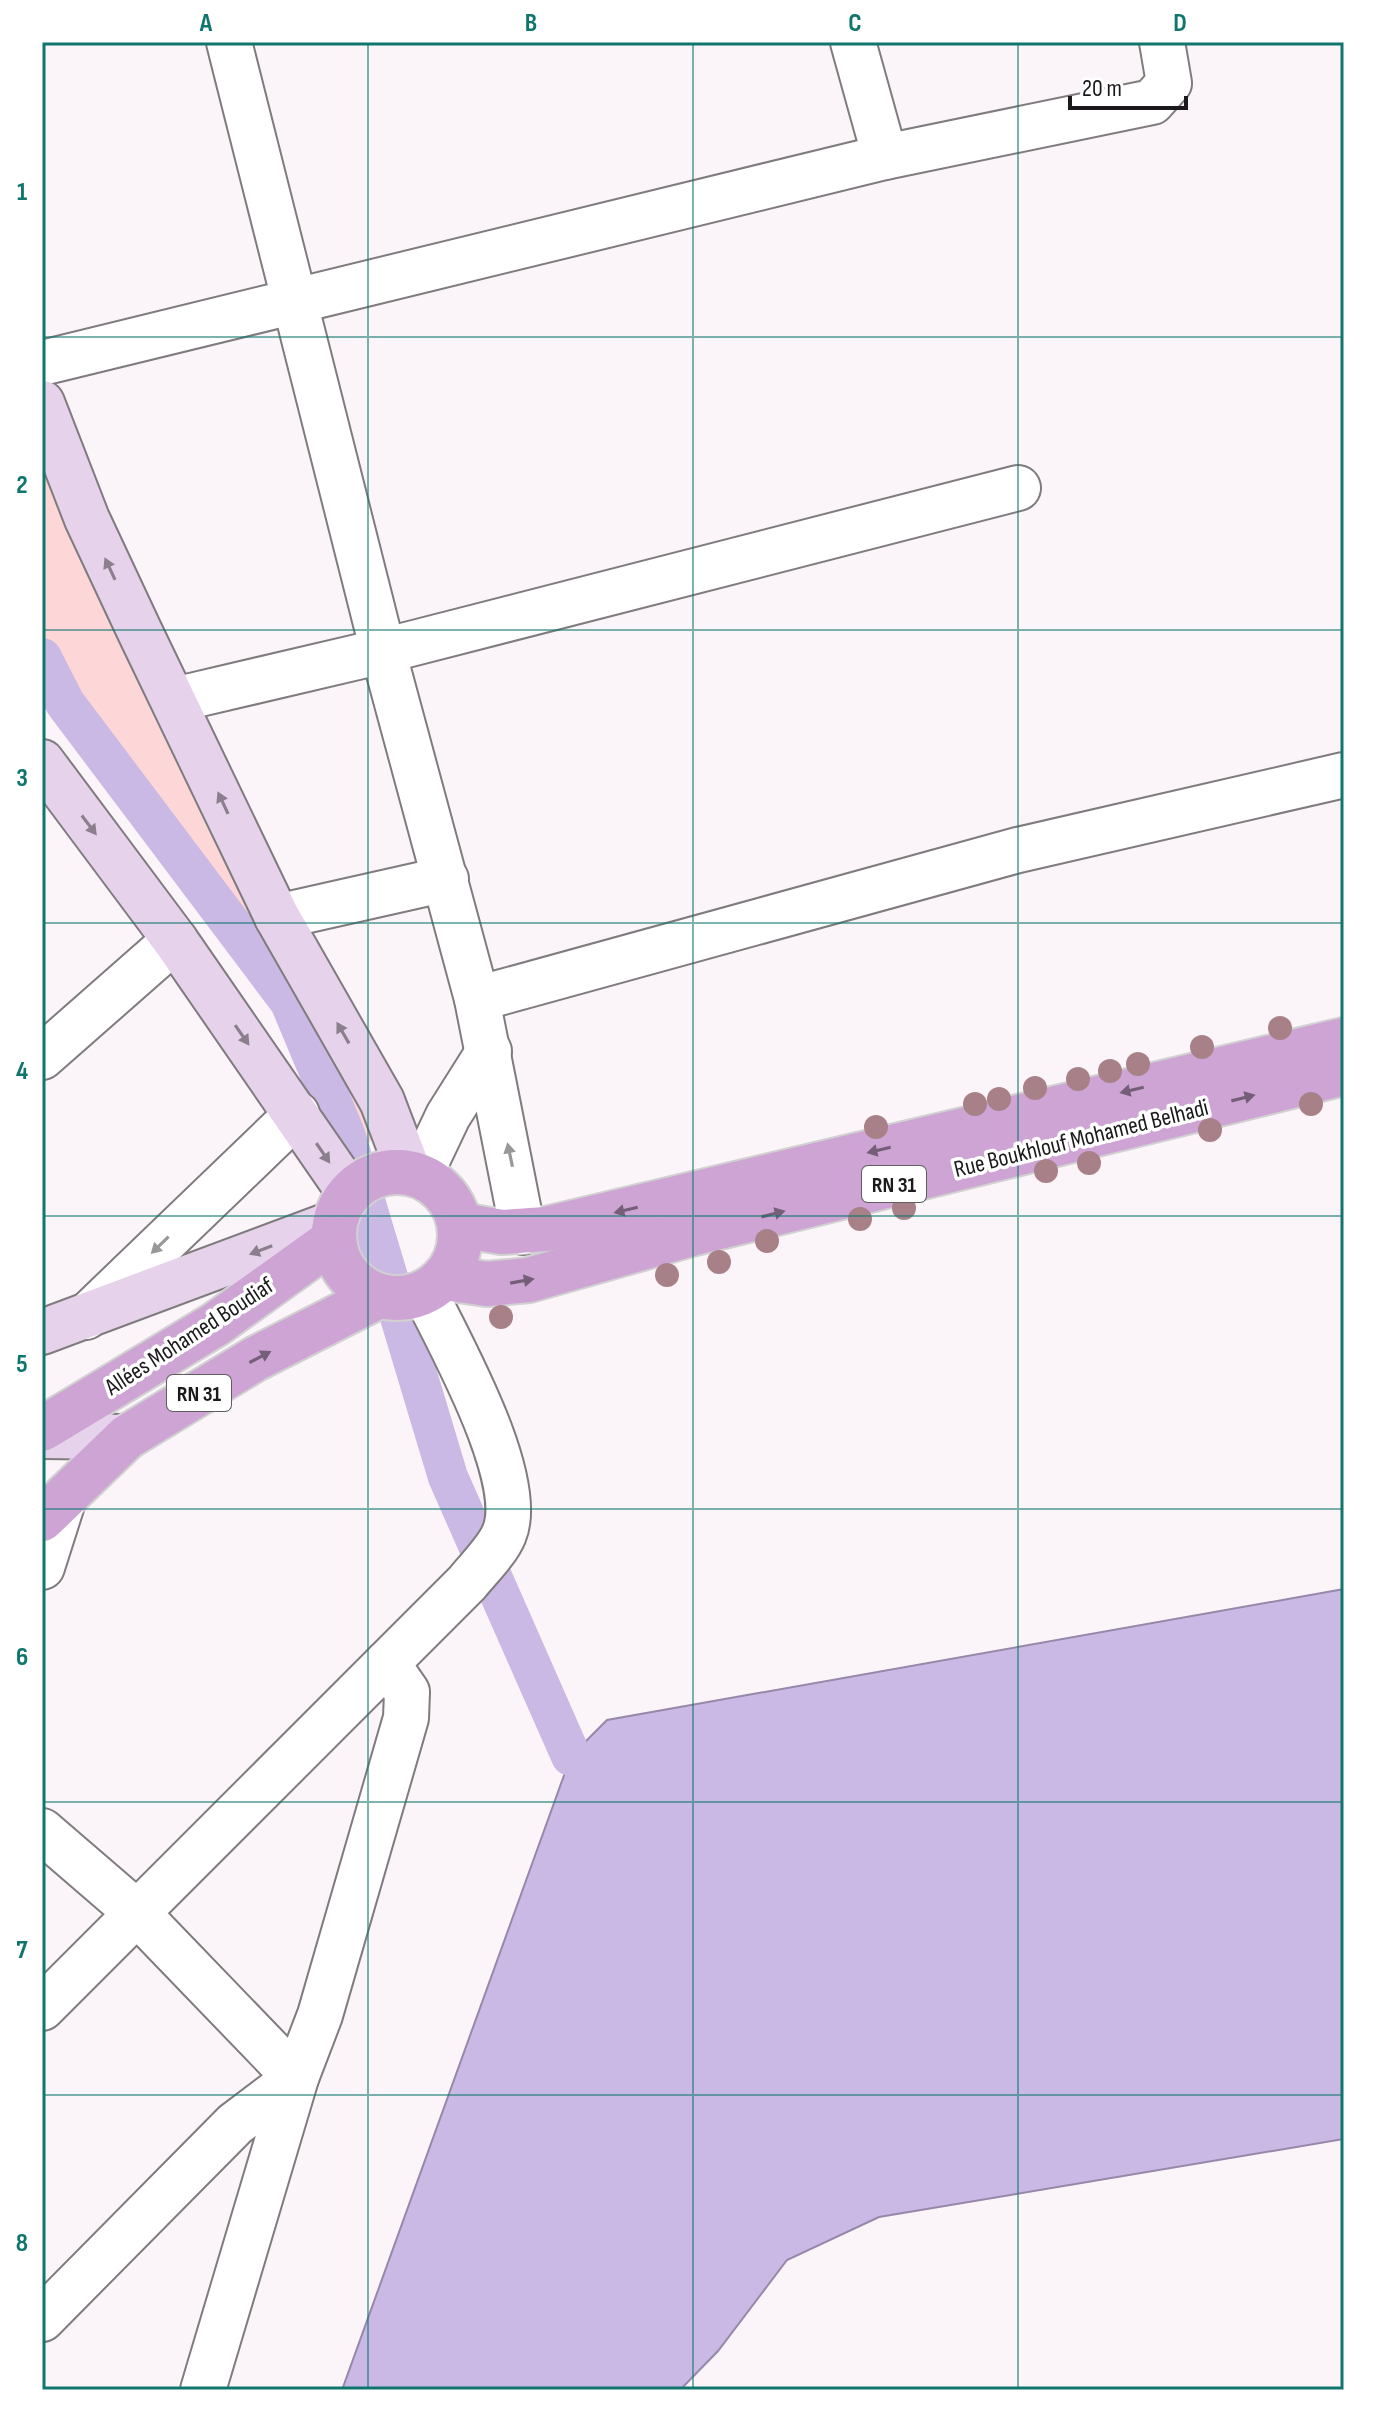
<svg xmlns="http://www.w3.org/2000/svg" width="1386" height="2432" font-family="'Sofia Sans Condensed',sans-serif">
<style>
.green{fill:#fdd6d7}
.water{fill:#cab8e5;stroke:#9688a8;stroke-width:2}
.lines{fill:none;stroke-linecap:round;stroke-linejoin:round}
.canal{stroke:#cab8e5;stroke-width:40}
.minor-casing{stroke:#7f7b7e;stroke-width:48}
.secondary-casing{stroke:#7f7b7e;stroke-width:48}
.primary-casing{stroke:#d1d1d1;stroke-width:48}
.minor{stroke:#fff;stroke-width:44}
.secondary{stroke:#e6d2ea;stroke-width:44}
.primary{stroke:#cda4d4;stroke-width:44}
.tree{fill:#a78187}
.oneway{fill:#8b7f8d}
.oneway2{fill:#745e78}
.oneway3{fill:#989898}
.grid{fill:none;stroke:#0f766e;stroke-width:2;stroke-opacity:0.55}
.labels{text-anchor:middle;stroke-width:7;stroke-linejoin:round;paint-order:stroke}
.shield{fill:#fff;stroke:#5f5e5f;stroke-width:2}
.shield-label{font-size:22px;font-weight:bold;fill:#1b191b}
.street-label{font-size:24px;fill:#1b191b;stroke:#fff}
.neatline{fill:none;stroke:#0f766e;stroke-width:3}
.grid-label{font-size:26px;text-anchor:middle;font-weight:bold;fill:#0f766e}
</style>
<rect width="100%" height="100%" fill="#fbf5f9"/>
<polygon class="green" points="42,440 386,1121 369,1143 337,1143 275,1011 42,690"/>
<polygon class="water" points="1344,1589 1344,2139 879,2217 787,2260 718,2351 680,2390 342,2390 571,1756 607,1720"/>
<g class="lines">
<polyline class="canal" points="42,658 65,703 290,1002 345,1134 448,1477 571,1756"/>
<g class="minor-casing">
<g id="minor">
<polyline points="229,42 383,651 477,999 523,1232"/>
<polyline points="853,42 885,157"/>
<polyline points="42,363 885,157 1152,102 1169,83 1162,42"/>
<polyline points="174,700 383,651 1018,488"/>
<polyline points="277,917 446,879"/>
<polyline points="477,999 1018,850 1344,775"/>
<polyline points="42,1057 175,940"/>
<polyline points="420,1175 448,1116 489,1051"/>
<polyline points="86,1317 297,1114"/>
<polyline points="42,1567 63,1501"/>
<polyline points="42,1831 136,1912 296,2078 235,2124 42,2319"/>
<path d="M42,2008l425,-425c12,-15 30,-32 37,-49 23,-54 -54,-190 -79,-241"/>
<polyline points="203,2390 296,2078 320,2015 406,1718 407,1692 387,1663"/>
</g>
</g>
<g class="secondary-casing">
<g id="secondary">
<polyline points="42,403 87,519 139,630 277,917 382,1101 409,1172"/>
<polyline points="42,762 175,940 349,1192"/>
<polyline points="42,1332 334,1223"/>
<polyline points="42,1436 127,1437"/>
</g>
</g>
<g class="primary-casing">
<g id="primary">
<circle cx="397" cy="1235" r="63"/>
<polyline points="460,1225 502,1232 546,1229 1344,1040"/>
<polyline points="445,1278 487,1284 529,1280 691,1234 1344,1073"/>
<polyline points="42,1429 216,1324 333,1240"/>
<polyline points="42,1519 127,1437 255,1359 377,1297"/>
</g>
</g>
<use href="#minor" class="minor"/>
<use href="#secondary" class="secondary"/>
<use href="#primary" class="primary"/>
</g>
<g class="tree">
<circle cx="1280" cy="1028" r="12"/>
<circle cx="1202" cy="1047" r="12"/>
<circle cx="1138" cy="1064" r="12"/>
<circle cx="1110" cy="1071" r="12"/>
<circle cx="1078" cy="1079" r="12"/>
<circle cx="1035" cy="1088" r="12"/>
<circle cx="999" cy="1099" r="12"/>
<circle cx="975" cy="1104" r="12"/>
<circle cx="1311" cy="1104" r="12"/>
<circle cx="876" cy="1127" r="12"/>
<circle cx="1210" cy="1130" r="12"/>
<circle cx="1089" cy="1163" r="12"/>
<circle cx="1046" cy="1171" r="12"/>
<circle cx="904" cy="1208" r="12"/>
<circle cx="860" cy="1219" r="12"/>
<circle cx="767" cy="1241" r="12"/>
<circle cx="719" cy="1262" r="12"/>
<circle cx="667" cy="1275" r="12"/>
<circle cx="501" cy="1317" r="12"/>
</g>
<defs><path id="oneway-solid" d="M-6-.8H1V-3.2L6.5 0L1 3.2V.8H-6Z" transform="scale(2)"/></defs>
<g class="oneway">
<use href="#oneway-solid" transform="translate(110 569) rotate(-115)"/>
<use href="#oneway-solid" transform="translate(223 803) rotate(-115)"/>
<use href="#oneway-solid" transform="translate(89 825) rotate(53)"/>
<use href="#oneway-solid" transform="translate(343 1033) rotate(-120)"/>
<use href="#oneway-solid" transform="translate(242 1035) rotate(55)"/>
<use href="#oneway-solid" transform="translate(323 1153) rotate(56)"/>
<use href="#oneway-solid" transform="translate(261 1250) rotate(159)"/>
</g>
<g class="oneway2">
<use href="#oneway-solid" transform="translate(1132 1090) rotate(167)"/>
<use href="#oneway-solid" transform="translate(1243 1098) rotate(-14)"/>
<use href="#oneway-solid" transform="translate(879 1150) rotate(167)"/>
<use href="#oneway-solid" transform="translate(626 1210) rotate(167)"/>
<use href="#oneway-solid" transform="translate(773 1214) rotate(-14)"/>
<use href="#oneway-solid" transform="translate(522 1281) rotate(-10)"/>
<use href="#oneway-solid" transform="translate(260 1357) rotate(-28)"/>
</g>
<g class="oneway3">
<use href="#oneway-solid" transform="translate(510 1155) rotate(-102)"/>
<use href="#oneway-solid" transform="translate(160 1245) rotate(136)"/>
</g>
<path class="grid" d="M368,42v2348M693,42v2348M1018,42v2348M42,337h1302M42,630h1302M42,923h1302M42,1216h1302M42,1509h1302M42,1802h1302M42,2095h1302"/>
<g class="labels">
<g class="shield">
<rect x="862" y="1166" width="64" height="36" rx="6"/>
<rect x="167" y="1375" width="64" height="36" rx="6"/>
</g>
<g class="shield-label">
<text x="894" y="1192">RN 31</text>
<text x="199" y="1401">RN 31</text>
</g>
<g class="street-label">
<text transform="translate(1081 1138) rotate(-14)" y="8">Rue Boukhlouf Mohamed Belhadi</text>
<text transform="translate(189 1336) rotate(-33)" y="8">Allées Mohamed Boudiaf</text>
</g>
</g>
<rect width="1386" height="2432" fill="none" stroke="#ffffff" stroke-width="88"/>
<path d="M1070 96v12h116v-12" fill="none" stroke="#1b191b" stroke-width="4"/>
<text x="1082" y="96" font-size="24" fill="#1b191b" stroke="#ffffff" stroke-width="6" paint-order="stroke">20 m</text>
<rect x="44" y="44" width="1298" height="2344" class="neatline"/>
<g class="grid-label">
<text x="206" y="31">A</text>
<text x="531" y="31">B</text>
<text x="855" y="31">C</text>
<text x="1180" y="31">D</text>
<text x="22" y="200">1</text>
<text x="22" y="493">2</text>
<text x="22" y="786">3</text>
<text x="22" y="1079">4</text>
<text x="22" y="1372">5</text>
<text x="22" y="1665">6</text>
<text x="22" y="1958">7</text>
<text x="22" y="2251">8</text>
</g>
</svg>
